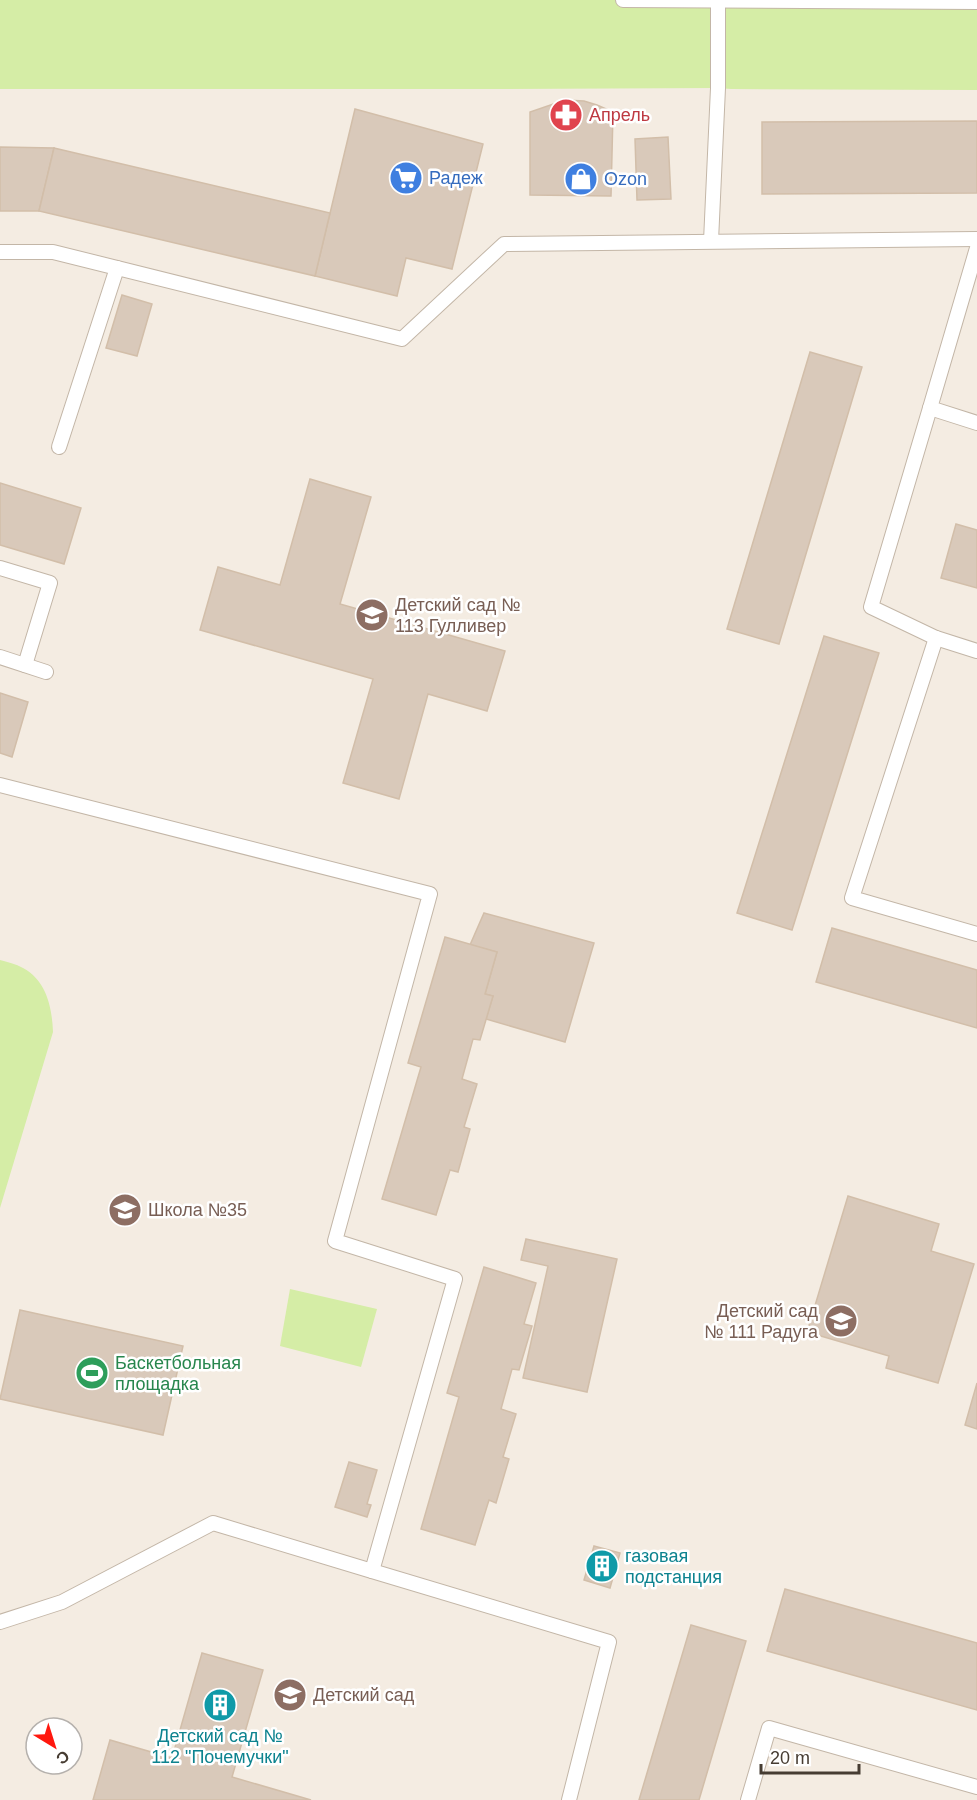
<svg xmlns="http://www.w3.org/2000/svg" width="977" height="1800" font-family="Helvetica,sans-serif">
<style>
.green{fill:#d5eda6}
.building{fill:#d9c9ba;stroke:#d2bea9;stroke-width:1.5}
.lines{fill:none;stroke-linecap:round;stroke-linejoin:round}
.service-casing{stroke:#c3b6a7;stroke-width:16}
.service{stroke:#fff;stroke-width:14}
.labels{text-anchor:middle;stroke-width:5;stroke-linejoin:round;paint-order:stroke}
.health-label{font-size:18px;fill:#be3a42;stroke:#fff;text-anchor:start}
.shop-label{font-size:18px;fill:#366cbe;stroke:#fff;text-anchor:start}
.education-label{font-size:18px;fill:#785e54;stroke:#fff;text-anchor:start}
.leisure-label{font-size:18px;fill:#27864d;stroke:#fff;text-anchor:start}
.culture-label{font-size:18px;fill:#0d838f;stroke:#fff;text-anchor:start}
</style>
<rect width="100%" height="100%" fill="#f4ece2"/>
<g class="green">
<polygon points="0,0 977,0 977,90 731,89 718,88 507,89 0,89"/>
<path d="M0,960c7,2 16,4 23,8 24,13 29,40 30,64l-53,176z"/>
<polygon points="290,1289 377,1309 361,1367 280,1346"/>
</g>
<g class="building">
<polygon points="565,100 584,101 597,105 613,112 611,196 530,195 530,112"/>
<polygon points="355,109 483,144 452,269 406,258 397,296 315,276"/>
<polygon points="977,121 977,193 762,194 762,122"/>
<polygon points="668,137 671,199 637,200 635,139"/>
<polygon points="0,147 54,148 39,211 0,211"/>
<polygon points="54,148 330,213 315,276 39,211"/>
<polygon points="122,295 152,304 137,356 106,348"/>
<polygon points="810,352 862,367 779,644 727,629"/>
<polygon points="310,479 371,497 340,604 505,651 487,711 428,694 399,799 343,783 373,679 200,630 218,567 280,585"/>
<polygon points="0,483 81,508 64,564 0,545"/>
<polygon points="956,524 977,530 977,588 941,578"/>
<polygon points="824,636 879,653 792,930 737,913"/>
<polygon points="0,693 28,702 12,757 0,753"/>
<polygon points="484,913 594,943 565,1042 486,1019 493,996 485,994 497,952 470,945"/>
<polygon points="832,928 977,970 977,1028 816,982"/>
<polygon points="445,937 497,952 485,994 493,996 480,1040 473,1039 462,1079 477,1084 464,1127 470,1129 458,1172 450,1170 436,1215 382,1199 421,1067 408,1063"/>
<polygon points="848,1196 939,1224 931,1251 974,1264 938,1383 886,1368 889,1356 807,1332"/>
<polygon points="526,1239 617,1259 587,1392 523,1378 548,1266 521,1260"/>
<polygon points="484,1267 536,1283 524,1324 532,1326 519,1370 512,1369 501,1409 516,1414 503,1457 509,1459 496,1503 489,1500 475,1545 421,1529 459,1397 447,1393"/>
<polygon points="20,1310 183,1346 163,1435 0,1399"/>
<polygon points="977,1383 977,1429 965,1425"/>
<polygon points="349,1462 377,1470 367,1504 371,1505 367,1517 335,1507"/>
<polygon points="594,1546 620,1553 610,1588 584,1580"/>
<polygon points="785,1589 977,1643 977,1710 767,1651"/>
<polygon points="691,1625 746,1641 699,1800 639,1800"/>
<polygon points="202,1653 263,1670 232,1777 311,1800 93,1800 110,1740 172,1758"/>
</g>
<g class="lines">
<g class="service-casing">
<g id="service">
<polyline points="623,0 977,2"/>
<polyline points="711,241 718,88 718,1"/>
<polyline points="977,248 930,408 977,423"/>
<polyline points="0,252 53,252 402,339 504,244 977,239"/>
<polyline points="930,408 871,607 936,638 977,651"/>
<polyline points="59,447 117,268"/>
<polyline points="0,568 50,583 25,665"/>
<polyline points="936,638 852,898 977,934"/>
<polyline points="0,657 46,672"/>
<polyline points="0,785 430,894 335,1241 455,1279 372,1571 609,1642 569,1800"/>
<polyline points="0,1622 62,1602 213,1523 372,1571"/>
<polyline points="748,1800 769,1728 977,1787"/>
</g>
</g>
<use href="#service" class="service"/>
</g>
<defs>
<g id="pharmacy-disc" transform="scale(1.725)"><circle r="9.5" fill="#e0444e" stroke="#fff"/><path d="M-2-6h4v4h4v4h-4v4h-4v-4h-4v-4h4Z" fill="#fff"/></g>
<g id="supermarket-disc" transform="scale(1.725)"><circle r="9.5" fill="#3f7fe0" stroke="#fff"/><path d="M-6-5.5h2.5l.6 2H6L4.5 2H-2.5L-4.4-4H-6ZM-1.5 3.2a1.3 1.3 0 1 0 .1 0ZM3 3.2a1.3 1.3 0 1 0 .1 0Z" fill="#fff"/></g>
<g id="shop-disc" transform="scale(1.725)"><circle r="9.5" fill="#3f7fe0" stroke="#fff"/><path d="M-5-2.5h2.3a2.7 3.5 0 0 1 5.4 0H5L5.5 6h-11ZM-1.5-2.5h3a1.5 2.3 0 0 0-3 0Z" fill="#fff"/></g>
<g id="school-disc" transform="scale(1.725)"><circle r="9.5" fill="#8d6e63" stroke="#fff"/><path d="M0-5L7-2L0 1L-7-2ZM-4 1L0 2.5L4 1V4Q0 6-4 4Z" fill="#fff"/></g>
<g id="stadium-disc" transform="scale(1.725)"><circle r="9.5" fill="#2e9e5b" stroke="#fff"/><path d="M0-5a6.5 5 0 1 0 0 10a6.5 5 0 1 0 0-10ZM-3.5-1.8h7v3.6h-7Z" fill="#fff"/></g>
<g id="building-disc" transform="scale(1.725)"><circle r="9.5" fill="#0f9aa8" stroke="#fff"/><path d="M-4-6H4V6H1V3H-1V6H-4ZM-2.5-4.3h1.7v1.8h-1.7ZM.8-4.3h1.7v1.8H.8ZM-2.5-1h1.7V.8h-1.7ZM.8-1h1.7V.8H.8Z" fill="#fff"/></g>
</defs>
<g fill-rule="evenodd">
<use href="#pharmacy-disc" x="566" y="115"/>
<use href="#supermarket-disc" x="406" y="178"/>
<use href="#shop-disc" x="581" y="179"/>
<use href="#school-disc" x="372" y="615"/>
<use href="#school-disc" x="125" y="1210"/>
<use href="#school-disc" x="841" y="1321"/>
<use href="#stadium-disc" x="92" y="1373"/>
<use href="#building-disc" x="602" y="1566"/>
<use href="#school-disc" x="290" y="1695"/>
<use href="#building-disc" x="220" y="1705"/>
</g>
<g class="labels">
<g class="health-label">
<text x="589" y="121">Апрель</text>
</g>
<g class="shop-label">
<text x="429" y="184">Радеж</text>
<text x="604" y="185">Ozon</text>
</g>
<g class="education-label">
<text x="395" y="611">Детский сад №<tspan x="395" dy="21">113 Гулливер</tspan></text>
<text x="148" y="1216">Школа №35</text>
<text x="818" y="1317" text-anchor="end">Детский сад<tspan x="818" dy="21">№ 111 Радуга</tspan></text>
<text x="313" y="1701">Детский сад</text>
</g>
<g class="leisure-label">
<text x="115" y="1369">Баскетбольная<tspan x="115" dy="21">площадка</tspan></text>
</g>
<g class="culture-label">
<text x="625" y="1562">газовая<tspan x="625" dy="21">подстанция</tspan></text>
<text x="220" y="1742" text-anchor="middle">Детский сад №<tspan x="220" dy="21">112 "Почемучки"</tspan></text>
</g>
</g>
<g transform="translate(54 1746) rotate(142)"><circle r="28" fill="#ffffff" stroke="#b5b1ad" stroke-width="1.5"/>
<path d="M0-4.5L10 22L0 15L-10 22Z" fill="#ff180e"/>
<text y="-9" font-size="16" font-weight="bold" text-anchor="middle" fill="#463c32">С</text>
</g>
<path d="M761 1764v9h98v-9" fill="none" stroke="#463c32" stroke-width="3"/>
<text x="770" y="1764" font-size="18" fill="#463c32" stroke="#ffffff" stroke-width="4.5" paint-order="stroke">20 m</text>
</svg>
